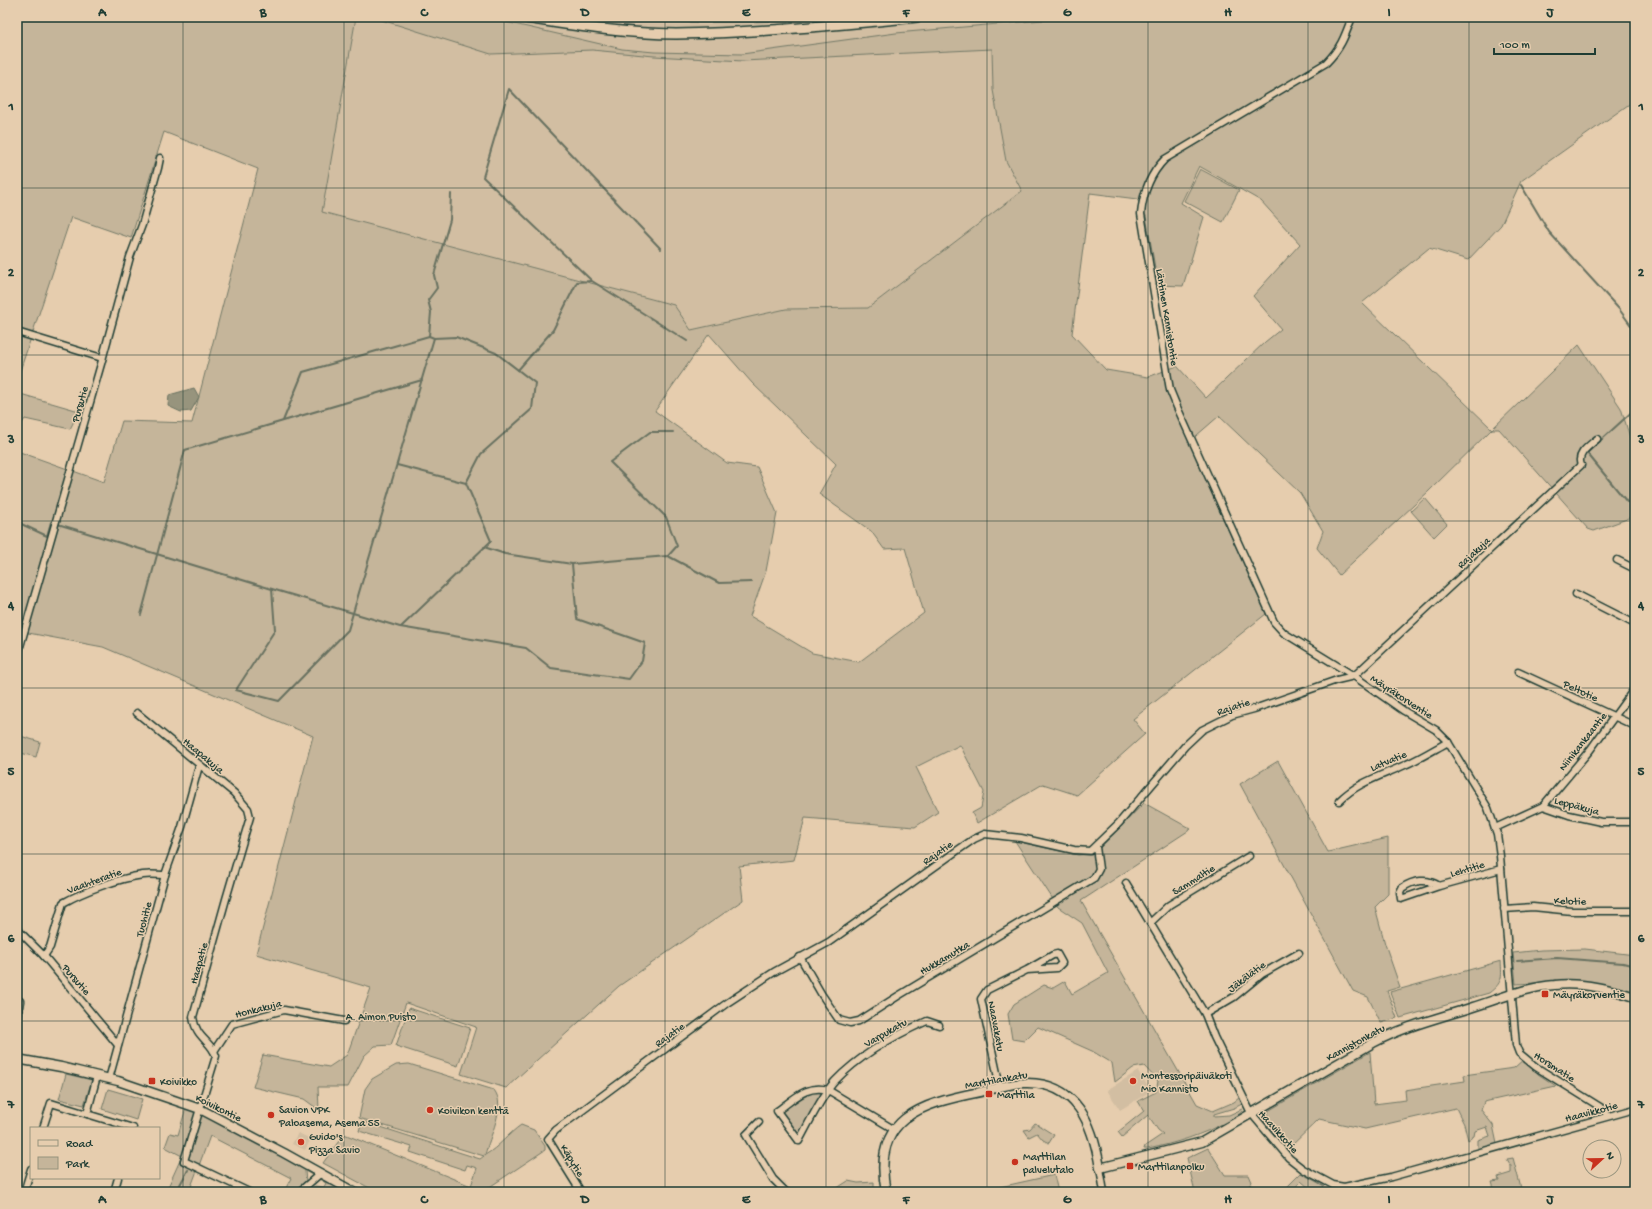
<svg xmlns="http://www.w3.org/2000/svg" width="1652" height="1209" font-family="'Gochi Hand',sans-serif">
<style>
.built{fill:#d2bea2}
.green{fill:#c5b59a;stroke:#727967;fill-rule:evenodd}
.water{fill:#97947d;stroke:#677160}
.lines{fill:none;stroke-linecap:round;stroke-linejoin:round}
.stream{stroke:#677160;stroke-width:2}
.street-casing{stroke:#1f3d34;stroke-width:9}
.secondary-casing{stroke:#1f3d34;stroke-width:11}
.primary-casing{stroke:#1f3d34;stroke-width:12}
.street{stroke:#e6cdae;stroke-width:6}
.secondary{stroke:#e6cdae;stroke-width:8}
.primary{stroke:#e6cdae;stroke-width:9}
.grid{fill:none;stroke:#1f3d34;stroke-width:1;stroke-opacity:0.55}
.poi-dot{fill:#c8321e;stroke:#e6cdae;stroke-width:1.5}
.labels{text-anchor:middle;stroke-width:3;stroke-linejoin:round;paint-order:stroke}
.street-label{font-size:11px;fill:#1f3d34;stroke:#e6cdae}
.poi-label{font-size:11px;fill:#1f3d34;stroke:#e6cdae;text-anchor:start}
.park-label{font-size:11px;fill:#274339;stroke:#e6cdae}
.neatline{fill:none;stroke:#1f3d34;stroke-width:1.5}
.grid-label{font-size:13px;text-anchor:middle;font-weight:bold;fill:#1f3d34}
</style>
<rect width="100%" height="100%" fill="#e6cdae"/>
<filter id="ink" filterUnits="userSpaceOnUse"><feTurbulence type="fractalNoise" baseFrequency=".025" numOctaves="2"/><feDisplacementMap in="SourceGraphic" scale="8" xChannelSelector="R" yChannelSelector="G"/><feConvolveMatrix kernelMatrix="1 2 1 2 8 2 1 2 1" color-interpolation-filters="sRGB"/></filter>
<g filter="url(#ink)">
<g class="built">
<polygon points="356,17 1077,17 990,25 992,51 1006,161 1022,191 868,308 786,309 691,330 674,305 321,212"/>
<polygon points="1138,1071 1151,1091 1120,1110 1107,1090"/>
<polygon points="298,1133 311,1139 305,1150 292,1144"/>
</g>
<g class="green">
<path d="M17,17h339l-34,195 352,93 17,25 95,-21 82,-1 154,-117 -16,-30 -13,-71 -1,-41 -249,12 -89,-5 -62,-6 -101,4 -119,-37h112l138,32 32,3 88,2 154,-21 181,-16h558v83l-114,81 -20,44 -33,35 -39,-12 -67,55 130,126 87,-84 42,63 14,46v62l-41,15 -6,-2 -89,-100h-7l-63,62 -90,84 -22,-27 6,-17 -23,-38 -81,-77 -30,26 77,172 -133,105 12,15 -68,61 -34,-11 -66,39 -5,-10 9,-5 3,-16 -24,-47 -44,22 22,45 -23,15 -110,-9 -11,42 -55,6 4,34 -124,86 -113,102 -45,-14 15,-47 -70,-24 -15,42 -16,1 -11,10 -16,31h-30l1,23 -15,-11 -51,-12 10,-32 66,12 18,-12 24,-67 -115,-34 57,-218 -210,-89 -80,-15 -6,4v-185l87,31 18,-61 70,2 66,-254 -94,-37 -33,106 -60,-21 -54,163zM1199,166l62,35 39,43 -47,52 28,33 -16,13 -59,56 -29,-32 -29,11 -42,-7 -34,-36 18,-141 47,6 9,17 12,69 25,1 21,-69 -23,-14zM709,334l43,49 84,81 -17,30 52,37 13,18 21,-1 19,65 -65,49 -47,-9 -62,-37 16,-45 11,-58 -20,-46 -30,-4 -72,-52z"/>
<path d="M583,17h254c-84,8 -169,6 -254,0z"/>
<polygon points="1200,169 1239,190 1223,222 1184,201"/>
<polygon points="17,393 79,411 70,429 25,419 17,430"/>
<polygon points="1425,498 1447,524 1434,537 1411,511"/>
<polygon points="17,735 40,742 36,757 17,752"/>
<polygon points="1278,761 1328,852 1388,838 1388,894 1375,907 1385,944 1400,987 1387,991 1397,1018 1381,1023 1368,997 1353,991 1240,784"/>
<path d="M1144,803l47,26 -110,72 116,203 16,7 21,-9 5,-4 3,6 -8,4 -20,6v2l15,-1 13,-6 1,1c-3,5 -10,8 -15,11 -26,14 -52,22 -80,28h-4l1,-3 18,-12 -5,-4 -10,-15 -26,22 -4,-5 26,-21 -6,-10 18,-9 2,-11 -14,-15 -11,2 -18,14 -3,-19 -20,-12 -54,-24 -14,14 -12,-2 -4,-25 6,-10 30,-19 9,3 12,-7 7,13 36,-21 -26,-50 -24,-16 -43,-66 63,14 10,-1 12,-6z"/>
<polygon points="1585,949 1635,955 1635,994 1571,981 1516,984 1513,953 1541,950"/>
<path d="M1501,961c1,17 2,21 -12,32l-89,25 -10,-26z"/>
<polygon points="409,1008 470,1028 458,1066 396,1046"/>
<polygon points="1370,1052 1374,1104 1406,1100 1405,1090 1465,1081 1464,1075 1514,1068 1525,1058 1538,1074 1556,1086 1484,1102 1481,1110 1493,1125 1497,1144 1478,1149 1478,1140 1490,1136 1487,1127 1475,1131 1474,1136 1468,1140 1464,1124 1456,1108 1365,1129 1319,1119 1287,1150 1264,1121 1268,1115 1268,1111"/>
<path d="M409,1064l85,26c13,16 -5,47 -9,65 14,-8 23,-21 36,-30l13,5 11,16v4l-63,42h-105l-54,-29 21,-29 127,52 6,-18 -10,-3 -2,5 -55,-18 2,-5 -53,-16 3,-10 118,38 4,-3 -125,-38 6,-29 7,-10 24,-14z"/>
<polygon points="66,1074 92,1080 84,1105 59,1099"/>
<polygon points="108,1089 142,1099 136,1120 102,1109"/>
<polygon points="825,1091 799,1136 780,1111 806,1092"/>
<polygon points="186,1108 197,1110 350,1192 307,1192 315,1186 324,1187 326,1183 305,1171 306,1182 294,1192 284,1192 291,1178 210,1136 189,1192 159,1192 168,1187 182,1156 165,1147 170,1133 178,1135"/>
<polygon points="1035,1123 1054,1135 1049,1143 1043,1140 1037,1133 1029,1137 1024,1130 1030,1129"/>
<polygon points="1208,1148 1225,1175 1249,1175 1252,1182 1243,1192 1195,1192 1187,1158"/>
<polygon points="1513,1158 1522,1192 1509,1192 1508,1190 1495,1192 1492,1182 1499,1181 1498,1177 1511,1173 1511,1166 1507,1159"/>
<polygon points="1301,1173 1324,1186 1319,1192 1309,1192 1307,1190 1309,1188 1301,1181 1291,1192 1282,1192"/>
<polygon points="1054,1175 1058,1192 992,1192 991,1189"/>
<polygon points="848,1181 858,1183 874,1182 874,1190 868,1192 831,1192"/>
</g>
<polygon class="water" points="194,388 199,397 191,411 181,412 168,406 169,395"/>
<g class="lines">
<g class="stream">
<polyline points="1521,185 1549,232 1619,309 1635,331"/>
<polyline points="661,249 509,89 483,177 592,281 687,341"/>
<polyline points="429,336 431,312 428,300 437,288 434,275 450,220 451,194"/>
<polyline points="518,370 553,330 577,282 591,281"/>
<polyline points="1635,409 1587,453 1627,502 1635,502"/>
<polyline points="283,421 303,372 429,336 434,338 456,337 496,353 535,383 532,409 481,454 466,483"/>
<polyline points="397,465 466,483 491,541 401,627"/>
<polyline points="17,522 47,536 51,522 272,589 275,630 236,690 279,701 348,630 434,338"/>
<polyline points="484,547 505,554 572,564 668,556 719,583 752,582"/>
<polyline points="668,556 677,546 666,517 610,462 650,432 673,432"/>
<polyline points="272,589 400,627 526,648 551,668 629,679 642,661 645,643 577,619 572,564"/>
<polyline points="141,615 185,450 422,380"/>
<polyline points="1517,961 1557,958 1623,963 1635,966"/>
<polyline points="176,1192 188,1170"/>
</g>
<g class="street-casing">
<g id="street">
<path d="M1352,17c-7,19 -11,31 -26,46l-161,96c-16,16 -22,34 -24,55l29,176 7,17 97,215 10,11 70,43 50,35 32,19 12,12 40,66 9,26 3,22 16,189 3,8 17,14 69,43 2,6"/>
<polyline points="17,332 102,358"/>
<polyline points="1617,560 1635,569"/>
<polyline points="1576,594 1635,624"/>
<polyline points="17,657 101,364 130,257 142,225 158,168 160,158"/>
<polyline points="1518,672 1635,726"/>
<path d="M1354,676l227,-211c-5,-11 8,-19 16,-26"/>
<path d="M137,713l97,80 14,16 2,8 -24,82 -33,118c3,22 18,23 23,39l-32,105 65,31"/>
<path d="M1339,801c20,-20 43,-25 68,-37 14,-6 28,-15 41,-22"/>
<polyline points="1543,806 1590,750 1635,688"/>
<polyline points="1495,828 1543,806 1569,815 1601,822 1635,822"/>
<polyline points="1126,883 1205,1014 1214,1037 1251,1113 1289,1158 1303,1169 1333,1185 1344,1187 1391,1177 1635,1109"/>
<path d="M1439,886c-11,-8 -26,-6 -37,2l-2,4 1,7 38,-13 62,-17"/>
<polyline points="1504,909 1533,907 1572,911 1635,911"/>
<polyline points="1150,923 1169,905 1249,856"/>
<polyline points="17,929 44,956 118,1045"/>
<path d="M44,956l6,-9 13,-44c21,-12 57,-25 80,-28 7,-1 15,0 22,0"/>
<polyline points="800,957 822,995 839,1020 850,1023 859,1021 898,996 1094,878 1099,869 1096,847"/>
<polyline points="1205,1014 1234,997 1262,974 1299,953"/>
<polyline points="17,1020 20,1001"/>
<polyline points="214,1051 232,1024 284,1010 344,1021"/>
<polyline points="109,1079 165,875 182,827 199,766"/>
<polyline points="1000,1087 981,999 987,990 1027,970 1057,968 1062,963 1057,954 1053,955 1027,970"/>
<polyline points="87,1114 97,1076"/>
<polyline points="759,1122 746,1135 773,1179 786,1192"/>
<polyline points="43,1128 51,1103 133,1128"/>
<path d="M895,1130l-67,-40c-21,-6 -34,9 -51,21l22,30c10,-18 23,-46 36,-60 26,-27 58,-45 92,-60l12,4"/>
<polyline points="1100,1168 1104,1192"/>
<polyline points="24,1192 31,1169"/>
<polyline points="114,1192 118,1178"/>
<polyline points="299,1192 321,1173"/>
<polyline points="581,1192 548,1139 556,1130 727,1003 774,972 829,942 958,850 974,839 985,834 1021,838 1074,850 1090,851 1119,823 1185,746 1202,730 1232,715 1254,709 1337,680 1354,676"/>
</g>
</g>
<g class="secondary-casing">
<g id="secondary">
<polyline points="17,1059 61,1067 118,1081 200,1109 284,1153 354,1192"/>
<path d="M886,1192c-15,-74 34,-88 94,-100 15,-3 30,-9 44,-9 53,-2 69,42 76,85l102,-26 171,-99c32,-17 66,-25 100,-36 26,-8 53,-20 82,-22 26,-3 55,4 80,12"/>
</g>
</g>
<g class="primary-casing">
<path id="primary" d="M519,17c52,8 105,17 157,17 80,-1 161,-9 241,-17"/>
</g>
<use href="#street" class="street"/>
<use href="#secondary" class="secondary"/>
<use href="#primary" class="primary"/>
</g>
</g>
<path class="grid" d="M183,17v1175M344,17v1175M504,17v1175M665,17v1175M826,17v1175M987,17v1175M1148,17v1175M1308,17v1175M1469,17v1175M17,188h1618M17,355h1618M17,521h1618M17,688h1618M17,854h1618M17,1021h1618"/>
<g class="poi-dot">
<rect x="1541" y="990" width="8" height="8" rx="2"/>
<rect x="148" y="1077" width="8" height="8" rx="2"/>
<circle cx="1133" cy="1081" r="4"/>
<rect x="985" y="1090" width="8" height="8" rx="2"/>
<circle cx="430" cy="1110" r="4"/>
<circle cx="271" cy="1115" r="4"/>
<circle cx="301" cy="1142" r="4"/>
<circle cx="1015" cy="1162" r="4"/>
<rect x="1126" y="1162" width="8" height="8" rx="2"/>
</g>
<g class="labels">
<g class="street-label">
<text transform="translate(1168 317) rotate(81)" y="4">Läntinen Kannistontie</text>
<text transform="translate(79 404) rotate(-74)" y="4">Pursutie</text>
<text transform="translate(1473 552) rotate(-43)" y="4">Rajakuja</text>
<text transform="translate(1581 690) rotate(25)" y="4">Peltotie</text>
<text transform="translate(1402 696) rotate(33)" y="4">Mäyräkorventie</text>
<text transform="translate(1233 706) rotate(-19)" y="4">Rajatie</text>
<text transform="translate(1582 741) rotate(-52)" y="4">Niinikankaantie</text>
<text transform="translate(204 755) rotate(40)" y="4">Haapakuja</text>
<text transform="translate(1388 760) rotate(-23)" y="4">Latvatie</text>
<text transform="translate(1577 805) rotate(15)" y="4">Leppäkuja</text>
<text transform="translate(937 852) rotate(-35)" y="4">Rajatie</text>
<text transform="translate(1467 868) rotate(-16)" y="4">Lehtitie</text>
<text transform="translate(1193 879) rotate(-32)" y="4">Sammaltie</text>
<text transform="translate(94 880) rotate(-20)" y="4">Vaahteratie</text>
<text transform="translate(1570 900) rotate(2)" y="4">Kelotie</text>
<text transform="translate(143 919) rotate(-75)" y="4">Tuohitie</text>
<text transform="translate(944 957) rotate(-31)" y="4">Hukkamutka</text>
<text transform="translate(198 963) rotate(-75)" y="4">Haapatie</text>
<text transform="translate(1246 976) rotate(-37)" y="4">Jäkälätie</text>
<text transform="translate(77 979) rotate(49)" y="4">Pursutie</text>
<text transform="translate(258 1008) rotate(-14)" y="4">Honkakuja</text>
<text transform="translate(997 1026) rotate(79)" y="4">Naavakatu</text>
<text transform="translate(885 1032) rotate(-30)" y="4">Varpukatu</text>
<text transform="translate(669 1034) rotate(-36)" y="4">Rajatie</text>
<text transform="translate(1355 1042) rotate(-29)" y="4">Kannistonkatu</text>
<text transform="translate(1555 1066) rotate(33)" y="4">Horsmatie</text>
<text transform="translate(996 1079) rotate(-10)" y="4">Marttilankatu</text>
<text transform="translate(219 1107) rotate(26)" y="4">Koivikontie</text>
<text transform="translate(1591 1111) rotate(-15)" y="4">Haavikkotie</text>
<text transform="translate(1279 1131) rotate(48)" y="4">Haavikkotie</text>
<text transform="translate(573 1160) rotate(58)" y="4">Käpytie</text>
</g>
<g class="poi-label">
<text x="1553" y="998">Mäyräkorventie</text>
<text x="1141" y="1079">Montessoripäiväkoti<tspan x="1141" dy="13">Mio Kannisto</tspan></text>
<text x="160" y="1085">Koivikko</text>
<text x="997" y="1098">Marttila</text>
<text x="279" y="1113">Savion VPK<tspan x="279" dy="13">Paloasema, Asema 55</tspan></text>
<text x="438" y="1114">Koivikon kenttä</text>
<text x="309" y="1140">Guido's<tspan x="309" dy="13">Pizza Savio</tspan></text>
<text x="1023" y="1160">Marttilan<tspan x="1023" dy="13">palvelutalo</tspan></text>
<text x="1138" y="1170">Marttilanpolku</text>
</g>
<g class="park-label">
<text x="381" y="1020">A. Aimon Puisto</text>
</g>
</g>
<rect width="1652" height="1209" fill="none" stroke="#e6cdae" stroke-width="44"/>
<rect x="30" y="1127" width="130" height="52" fill="#e6cdae" stroke="#96937d"/>
<rect x="38" y="1140" width="20" height="6" fill="#e6cdae" stroke="#96937d"/>
<text x="66" y="1147" font-size="12" fill="#1f3d34">Road</text>
<rect x="38" y="1157" width="20" height="12" fill="#c5b59a" stroke="#96937d"/>
<text x="66" y="1167" font-size="12" fill="#1f3d34">Park</text>
<g transform="translate(1602 1159) rotate(68)"><circle r="19" fill="#e6cdae" stroke="#96937d"/>
<path d="M0-3L7 15L0 10L-7 15Z" fill="#c8321e"/>
<text y="-6" font-size="11" font-weight="bold" text-anchor="middle" fill="#1f3d34">N</text>
</g>
<path d="M1494 48v6h101v-6" fill="none" stroke="#1f3d34" stroke-width="2"/>
<text x="1500" y="48" font-size="12" fill="#1f3d34" stroke="#e6cdae" stroke-width="3" paint-order="stroke">100 m</text>
<rect x="22" y="22" width="1608" height="1165" class="neatline"/>
<g class="grid-label">
<text x="102" y="16">A</text>
<text x="263" y="16">B</text>
<text x="424" y="16">C</text>
<text x="585" y="16">D</text>
<text x="746" y="16">E</text>
<text x="906" y="16">F</text>
<text x="1067" y="16">G</text>
<text x="1228" y="16">H</text>
<text x="1389" y="16">I</text>
<text x="1550" y="16">J</text>
<text x="11" y="110">1</text>
<text x="1641" y="110">1</text>
<text x="11" y="276">2</text>
<text x="1641" y="276">2</text>
<text x="11" y="443">3</text>
<text x="1641" y="443">3</text>
<text x="11" y="609">4</text>
<text x="1641" y="609">4</text>
<text x="11" y="775">5</text>
<text x="1641" y="775">5</text>
<text x="11" y="942">6</text>
<text x="1641" y="942">6</text>
<text x="11" y="1108">7</text>
<text x="1641" y="1108">7</text>
<text x="102" y="1203">A</text>
<text x="263" y="1203">B</text>
<text x="424" y="1203">C</text>
<text x="585" y="1203">D</text>
<text x="746" y="1203">E</text>
<text x="906" y="1203">F</text>
<text x="1067" y="1203">G</text>
<text x="1228" y="1203">H</text>
<text x="1389" y="1203">I</text>
<text x="1550" y="1203">J</text>
</g>
</svg>
